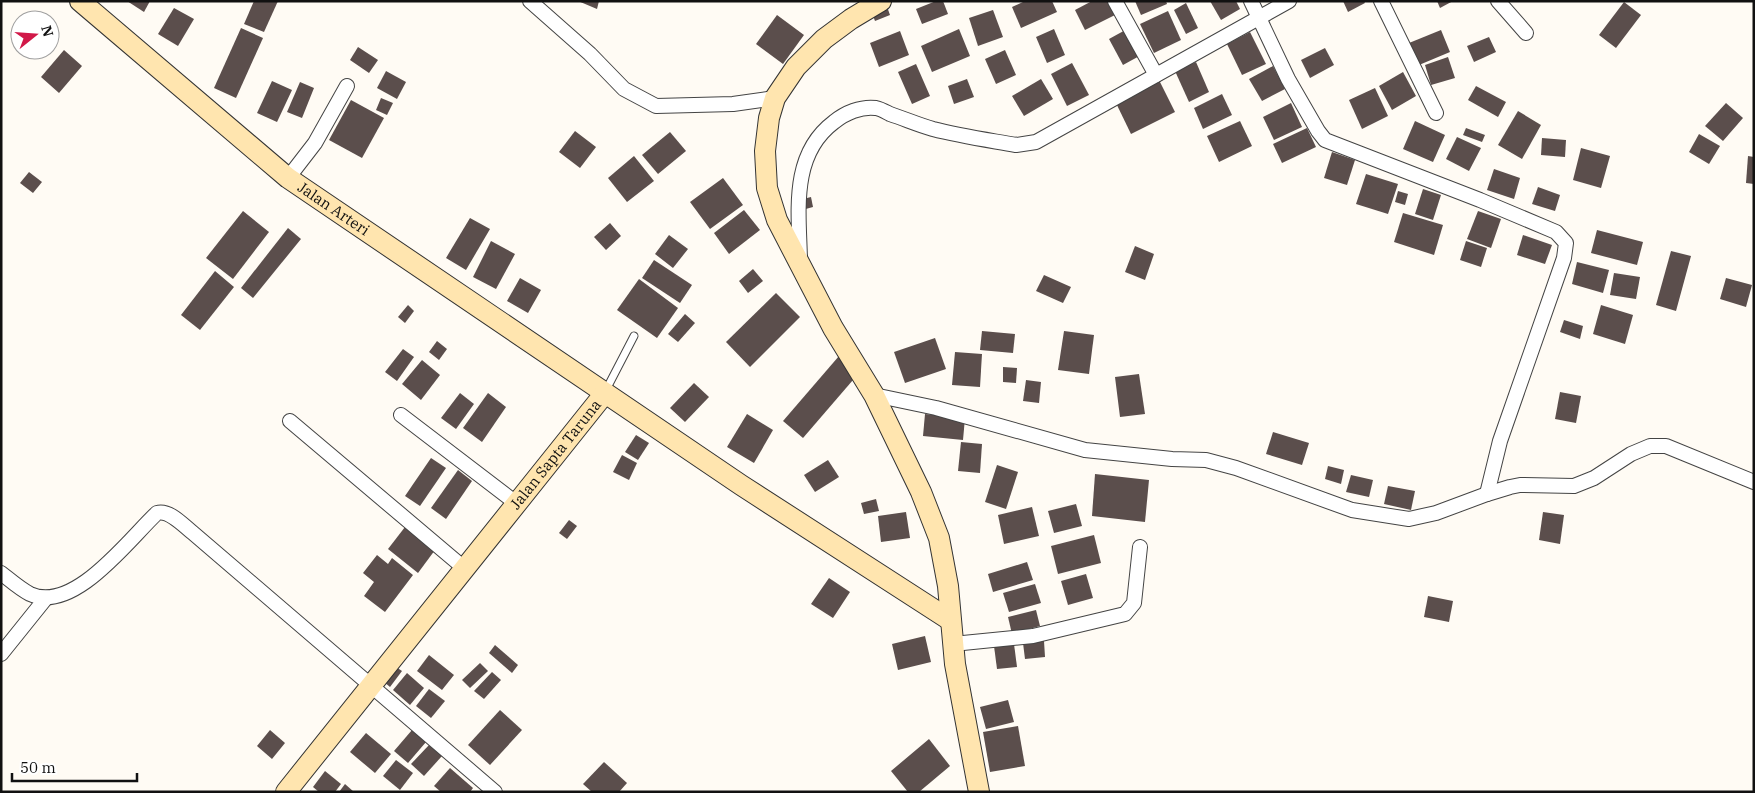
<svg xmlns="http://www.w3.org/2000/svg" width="1755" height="793" font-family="'IBM Plex Serif',serif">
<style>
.building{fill:#5b4e4c}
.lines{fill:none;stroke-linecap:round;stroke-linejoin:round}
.lane-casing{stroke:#444;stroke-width:9}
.street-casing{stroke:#444;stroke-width:16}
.secondary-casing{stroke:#333;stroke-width:22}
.lane{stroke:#fff;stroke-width:7}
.street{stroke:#fff;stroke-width:14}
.secondary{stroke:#ffe5af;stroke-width:20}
.labels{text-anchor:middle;stroke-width:5;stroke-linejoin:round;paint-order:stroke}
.street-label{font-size:15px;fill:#111;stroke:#fff}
</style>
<rect width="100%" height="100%" fill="#fffbf4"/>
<g class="building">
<polygon points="127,1 150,1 144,12"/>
<polygon points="254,1 278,1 264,32 244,24"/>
<polygon points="578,1 599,1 597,9"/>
<polygon points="936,1 943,1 948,14 922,24 916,9"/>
<polygon points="1025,1 1052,1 1057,12 1021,28 1012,7"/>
<polygon points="1092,1 1113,1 1119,13 1085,30 1075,10"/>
<polygon points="1135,1 1166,1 1167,4 1141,15"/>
<polygon points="1210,1 1236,1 1240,9 1221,20"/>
<polygon points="1343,1 1364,1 1365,3 1348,12"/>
<polygon points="1437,1 1453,1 1440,8"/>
<polygon points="1624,2 1641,15 1616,48 1599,35"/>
<polygon points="1186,3 1198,28 1186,34 1174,10"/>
<polygon points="886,4 890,15 875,21 871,10"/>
<polygon points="174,8 194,19 178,46 158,34"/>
<polygon points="993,10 1003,37 978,46 969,18"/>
<polygon points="1168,11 1181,40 1154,53 1140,24"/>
<polygon points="777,15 804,35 783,64 756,44"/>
<polygon points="241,28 263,38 236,98 214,88"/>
<polygon points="1129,28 1143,54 1123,65 1109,39"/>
<polygon points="959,29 970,56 932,72 921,46"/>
<polygon points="1054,29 1065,55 1047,63 1036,37"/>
<polygon points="1441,30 1450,52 1419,65 1409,43"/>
<polygon points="900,31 909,55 879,67 870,43"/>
<polygon points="1250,32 1266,64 1242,75 1227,44"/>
<polygon points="1489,37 1496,52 1474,62 1467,46"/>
<polygon points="358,47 378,60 369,73 350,60"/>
<polygon points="1325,48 1334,65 1310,78 1301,60"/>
<polygon points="64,50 82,66 59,93 41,77"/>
<polygon points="1005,50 1016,75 996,84 985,59"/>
<polygon points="1448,57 1455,78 1431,85 1425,65"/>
<polygon points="1196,62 1209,92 1189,102 1175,71"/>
<polygon points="1072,63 1089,95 1067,106 1051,74"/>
<polygon points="916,64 930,96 912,104 898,72"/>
<polygon points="1273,66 1285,89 1262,101 1249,79"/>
<polygon points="386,71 406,82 397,99 377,88"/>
<polygon points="1403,72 1416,96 1392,110 1379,86"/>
<polygon points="967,79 974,97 954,104 948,86"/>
<polygon points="1041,79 1053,99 1024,116 1012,96"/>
<polygon points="1159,80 1175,112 1131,134 1115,101"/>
<polygon points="272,81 292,90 277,122 257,113"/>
<polygon points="300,82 314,88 302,118 287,112"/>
<polygon points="1476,86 1506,102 1498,117 1468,100"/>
<polygon points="1375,88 1388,116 1362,129 1349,100"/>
<polygon points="1222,94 1232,115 1203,129 1194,108"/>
<polygon points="381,98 393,103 387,115 376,110"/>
<polygon points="351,100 384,118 362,158 329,140"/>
<polygon points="1291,103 1302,127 1274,140 1263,117"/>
<polygon points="1726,103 1743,118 1723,141 1705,126"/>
<polygon points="1518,111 1541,125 1522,159 1498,145"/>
<polygon points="1240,121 1252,146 1219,162 1207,136"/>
<polygon points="1415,121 1445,135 1433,162 1403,149"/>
<polygon points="1307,128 1316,147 1282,163 1273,144"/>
<polygon points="1466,128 1485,135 1482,142 1463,135"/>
<polygon points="575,131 596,147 580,168 559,152"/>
<polygon points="670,132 686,151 658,174 642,155"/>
<polygon points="1699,134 1720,146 1709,164 1689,152"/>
<polygon points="1457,137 1481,148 1469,171 1446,159"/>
<polygon points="1542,138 1566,140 1565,157 1541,155"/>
<polygon points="1581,148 1610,156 1601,188 1573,180"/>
<polygon points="1332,152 1355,160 1347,185 1324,178"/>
<polygon points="634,156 654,181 627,202 608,178"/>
<polygon points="1748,156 1754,157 1754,184 1746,183"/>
<polygon points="1494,169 1520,178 1514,199 1487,190"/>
<polygon points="29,172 42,182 33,193 20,183"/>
<polygon points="1366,174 1398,184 1388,214 1356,204"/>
<polygon points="723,178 743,205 710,229 690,202"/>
<polygon points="1538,187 1560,195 1555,211 1532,204"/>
<polygon points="1423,189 1441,195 1433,220 1415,214"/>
<polygon points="1398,191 1408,194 1405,205 1395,202"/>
<polygon points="811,197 813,207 802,210 799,200"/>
<polygon points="744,210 760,230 729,254 714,233"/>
<polygon points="243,211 269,232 233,279 206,258"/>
<polygon points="1478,211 1501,219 1491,248 1467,239"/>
<polygon points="1403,213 1443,225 1434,255 1394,242"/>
<polygon points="470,218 490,229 466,270 446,258"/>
<polygon points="610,223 621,236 606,250 594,237"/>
<polygon points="288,228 301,239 253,298 241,288"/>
<polygon points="1597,230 1643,242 1637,265 1591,253"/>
<polygon points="669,235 688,249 673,268 655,254"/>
<polygon points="1523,235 1552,245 1545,264 1517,255"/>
<polygon points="491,241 515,254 496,289 473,277"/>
<polygon points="1466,241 1487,248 1481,267 1460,260"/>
<polygon points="1135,246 1154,254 1145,280 1125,272"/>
<polygon points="1671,251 1691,256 1676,311 1656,305"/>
<polygon points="654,260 692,285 680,303 642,278"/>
<polygon points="1577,262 1609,270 1603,293 1572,284"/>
<polygon points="753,269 763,281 748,293 739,281"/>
<polygon points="215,271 234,287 200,330 181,315"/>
<polygon points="1614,273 1640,277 1636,299 1610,295"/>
<polygon points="1044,275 1071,287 1063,303 1036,291"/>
<polygon points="520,278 541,290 528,313 507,301"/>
<polygon points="1726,278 1752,285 1746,307 1720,299"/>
<polygon points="639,279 678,308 657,338 617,310"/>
<polygon points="776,293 800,317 750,367 726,342"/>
<polygon points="408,305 414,311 405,323 398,317"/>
<polygon points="1601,305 1633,315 1625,344 1593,334"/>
<polygon points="685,314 695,323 678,342 668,334"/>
<polygon points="1564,320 1583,326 1580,339 1560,332"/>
<polygon points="982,331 1015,334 1013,353 980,350"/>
<polygon points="1064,331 1094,335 1089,374 1058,370"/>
<polygon points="935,338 946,369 905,383 894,352"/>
<polygon points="437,341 447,349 439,360 429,352"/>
<polygon points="403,349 414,357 397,381 385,372"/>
<polygon points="955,352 982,354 980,387 952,385"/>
<polygon points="839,356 859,373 803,438 783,421"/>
<polygon points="422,360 440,375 421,400 402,384"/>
<polygon points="1003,367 1017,368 1016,383 1003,382"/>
<polygon points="1139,374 1145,414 1120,417 1115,377"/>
<polygon points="1026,380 1041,382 1039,403 1023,401"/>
<polygon points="694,383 709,397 685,422 670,408"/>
<polygon points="1560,392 1581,396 1576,423 1555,419"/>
<polygon points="460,393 474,404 456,429 441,418"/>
<polygon points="488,393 506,407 482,442 463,428"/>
<polygon points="747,414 773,430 754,463 727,447"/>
<polygon points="925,414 965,418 963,440 923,436"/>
<polygon points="1273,432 1309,443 1302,465 1266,454"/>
<polygon points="636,435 649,443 638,460 625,452"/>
<polygon points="961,442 982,444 980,473 958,471"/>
<polygon points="622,455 637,463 629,480 613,472"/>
<polygon points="431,458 446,468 420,506 405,496"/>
<polygon points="828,460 839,477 815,492 804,475"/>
<polygon points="997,465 1018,472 1006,509 985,502"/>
<polygon points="1328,466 1344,470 1341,484 1325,479"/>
<polygon points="458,470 472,481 446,519 431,508"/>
<polygon points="1095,474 1149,480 1145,522 1092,516"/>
<polygon points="1351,475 1373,480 1369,497 1346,492"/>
<polygon points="1388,486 1415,491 1411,510 1384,504"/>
<polygon points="876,499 879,511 864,514 861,503"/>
<polygon points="1076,504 1082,526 1054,533 1048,511"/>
<polygon points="1032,507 1039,536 1004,544 998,515"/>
<polygon points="906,512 910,538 881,542 878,516"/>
<polygon points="1543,512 1564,515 1560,544 1539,540"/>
<polygon points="569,520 577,526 567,539 559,533"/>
<polygon points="405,527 435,550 418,573 388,549"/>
<polygon points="1094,535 1101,563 1058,574 1051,546"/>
<polygon points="377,555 388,564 392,558 413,575 385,612 364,596 374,582 363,573"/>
<polygon points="1027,562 1033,580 993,592 988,574"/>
<polygon points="1086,574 1093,598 1068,605 1061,581"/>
<polygon points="829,578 850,592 833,618 811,604"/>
<polygon points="1035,584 1041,603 1009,612 1003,593"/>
<polygon points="1428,596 1453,601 1449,622 1424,617"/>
<polygon points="1036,610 1040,626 1012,634 1008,617"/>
<polygon points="925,636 931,662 898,670 892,644"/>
<polygon points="1044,641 1045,657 1025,659 1023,643"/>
<polygon points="1014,644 1017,667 997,669 994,646"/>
<polygon points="495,645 518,665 512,673 489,653"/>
<polygon points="429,655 454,675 442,690 417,671"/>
<polygon points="480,663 488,671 470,688 462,680"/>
<polygon points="396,667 402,671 390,687 384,682"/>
<polygon points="492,672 501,680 484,699 474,691"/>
<polygon points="407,673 424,688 410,705 393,690"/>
<polygon points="429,689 445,701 431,718 416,706"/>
<polygon points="1008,700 1014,722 986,729 980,707"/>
<polygon points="500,710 522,730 490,765 468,745"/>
<polygon points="1018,726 1025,766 990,772 983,732"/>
<polygon points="270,730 285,743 272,759 257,746"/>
<polygon points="412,730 426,742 408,763 394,751"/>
<polygon points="366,733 391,754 375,773 350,752"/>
<polygon points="929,739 950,766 919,792 908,792 891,771"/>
<polygon points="429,745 442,756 424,776 411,764"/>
<polygon points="396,760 413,773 400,790 383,776"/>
<polygon points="604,762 627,783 619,792 592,792 583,784"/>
<polygon points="450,768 473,788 470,792 441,792 434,786"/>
<polygon points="325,771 341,784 335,792 319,792 313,787"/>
<polygon points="345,784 354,792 339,792"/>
</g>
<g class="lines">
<g class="lane-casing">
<polyline id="lane" points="606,390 634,336"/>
</g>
<g class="street-casing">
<g id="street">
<polyline points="530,1 590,54 624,89 656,106 733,104 775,98"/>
<polyline points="1115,1 1156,75"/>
<polyline points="1251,1 1288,79 1318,131 1325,140 1480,200 1556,232 1566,243 1564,258 1500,441 1487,494"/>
<polyline points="1381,1 1436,113"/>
<polyline points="1498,1 1526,33"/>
<polyline points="288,178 315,143 347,86"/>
<path d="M800,260c-1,-48 -10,-105 34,-138 11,-9 27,-16 42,-14 5,1 10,4 14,6 15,5 29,11 43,15 27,7 55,11 83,16l20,-3 253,-141"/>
<polyline points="874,395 936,408 1085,450 1172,459 1206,460 1236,468 1352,510 1409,519 1436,513 1487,494 1510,487 1520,485 1574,486 1594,478 1631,454 1650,446 1666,446 1754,482"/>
<polyline points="401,415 516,503"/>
<polyline points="290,421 464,568"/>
<path d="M1,573c9,7 19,16 29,21 44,20 99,-55 127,-81 12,-4 27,13 36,20l302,259"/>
<polyline points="953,644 1033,636 1125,614 1134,603 1140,547"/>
<polyline points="1,654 46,598"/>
</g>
</g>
<g class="secondary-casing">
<g id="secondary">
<path id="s1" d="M80,1l208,177 453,307 209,135"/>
<polyline points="881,1 851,19 824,39 796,67 775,98 769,118 765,151 767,188 777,220 833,328 874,395 921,492 939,538 948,586 955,664 979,792"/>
<path id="s2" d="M286,792l319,-399"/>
</g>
</g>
<use href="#lane" class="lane"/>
<use href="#street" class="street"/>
<use href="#secondary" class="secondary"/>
</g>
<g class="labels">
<g class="street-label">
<text dy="5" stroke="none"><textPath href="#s1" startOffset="328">Jalan Arteri</textPath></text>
<text dy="5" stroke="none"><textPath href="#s2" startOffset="432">Jalan Sapta Taruna</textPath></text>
</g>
</g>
<rect width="1755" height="793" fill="none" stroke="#111111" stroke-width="5"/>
<g transform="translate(35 35) rotate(73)"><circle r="24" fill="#ffffff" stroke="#a0a0a0"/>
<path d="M0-4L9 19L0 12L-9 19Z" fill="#d11848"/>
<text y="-8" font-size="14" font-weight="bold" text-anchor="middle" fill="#111111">N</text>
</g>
<path d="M12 773v8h125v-8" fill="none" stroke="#111111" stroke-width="2.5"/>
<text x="20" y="773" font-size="15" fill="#111111" stroke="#ffffff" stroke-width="4" paint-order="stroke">50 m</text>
</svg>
